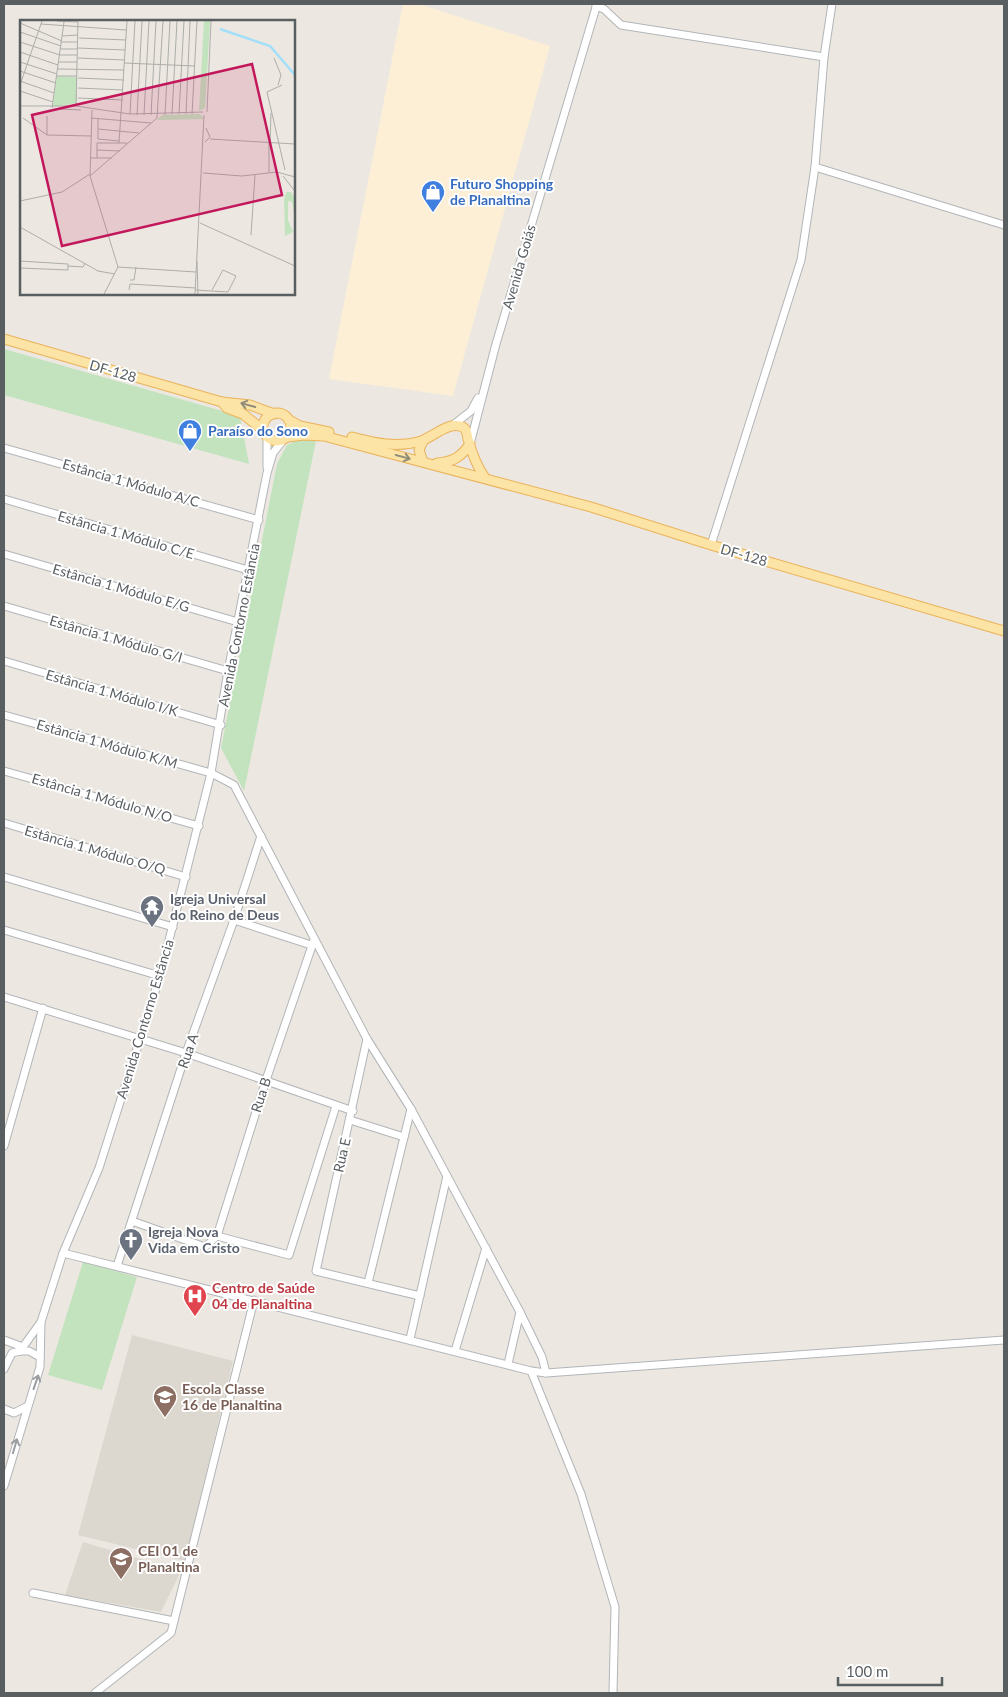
<svg xmlns="http://www.w3.org/2000/svg" width="1008" height="1697" font-family="Lato,sans-serif">
<style>
.commercial{fill:#fcefd6}
.education{fill:#dcd7cf}
.green{fill:#c2e3be}
.lines{fill:none;stroke-linecap:round;stroke-linejoin:round}
.minor-casing{stroke:#b2b5b8;stroke-width:9}
.major-casing{stroke:#ebb25a;stroke-width:11}
.minor{stroke:#fff;stroke-width:7}
.major{stroke:#fce4a6;stroke-width:9}
.oneway{stroke:#928d79}
.oneway2{stroke:#9b9ea0}
.labels{text-anchor:middle;stroke-width:4;stroke-linejoin:round;paint-order:stroke}
.shop-label{font-size:14px;font-weight:bold;fill:#366cbe;stroke:#fff;text-anchor:start}
.street-label{font-size:14px;fill:#595e61;stroke:#fff}
.worship-label{font-size:14px;font-weight:bold;fill:#5b616d;stroke:#fff;text-anchor:start}
.health-label{font-size:14px;font-weight:bold;fill:#be3a42;stroke:#fff;text-anchor:start}
.education-label{font-size:14px;font-weight:bold;fill:#785e54;stroke:#fff;text-anchor:start}
.inset-river{fill:none;stroke:#a1dffb;stroke-width:2.5}
.inset-road{fill:none;stroke:#adadaa;stroke-width:1}
.view{fill:#c2185b;fill-opacity:0.15;stroke:#c2185b;stroke-width:2.5}
.inset-edge{fill:none;stroke:#595e61;stroke-width:2.5}
</style>
<rect width="100%" height="100%" fill="#ece8e1"/>
<polygon class="commercial" points="403,4 419,4 550,46 453,396 329,379"/>
<g class="education">
<polygon points="132,1335 233,1361 185,1561 78,1535"/>
<polygon points="83,1542 181,1571 161,1612 65,1595"/>
</g>
<g class="green">
<polygon points="4,349 240,416 249,464 4,395"/>
<polygon points="299,439 316,441 244,791 221,748 277,464 287,445"/>
<polygon points="83,1262 137,1277 102,1390 48,1375"/>
</g>
<g class="lines">
<g class="minor-casing">
<g id="minor">
<polyline points="596,6 604,9 621,25 824,57"/>
<polyline points="815,167 1004,225"/>
<polyline points="453,425 471,411 478,398"/>
<polyline points="470,444 496,344 597,4"/>
<polyline points="4,448 259,520"/>
<polyline points="267,467 267,437"/>
<polyline points="4,499 248,570"/>
<polyline points="711,545 801,260 815,167 824,57 832,4"/>
<polyline points="4,554 238,622"/>
<polyline points="4,606 228,671"/>
<polyline points="4,661 221,725"/>
<polyline points="4,715 211,773 234,785 367,1039 411,1109 520,1312 542,1357 546,1373"/>
<polyline points="4,771 199,826"/>
<polyline points="4,823 186,877"/>
<polyline points="4,877 173,927"/>
<polyline points="234,920 311,945"/>
<polyline points="4,930 160,976"/>
<polyline points="4,997 186,1053 353,1111"/>
<polyline points="367,1039 316,1271 420,1296"/>
<polyline points="350,1120 404,1137"/>
<polyline points="4,1146 43,1008"/>
<polyline points="132,1221 205,1247 217,1236 266,1080 314,940"/>
<polyline points="217,1236 289,1255 336,1106"/>
<polyline points="63,1253 531,1371 546,1373 1004,1340"/>
<polyline points="117,1266 186,1053 234,920 261,836"/>
<polyline points="368,1283 411,1109"/>
<polyline points="410,1339 447,1176"/>
<polyline points="4,1340 20,1346 20,1351"/>
<polyline points="20,1351 29,1351 40,1357"/>
<polyline points="455,1351 486,1248"/>
<polyline points="508,1364 520,1312"/>
<polyline points="4,1369 12,1353 20,1351 41,1322 63,1253 99,1168 160,976 211,773 228,671 267,473 273,453 284,439"/>
<polyline points="531,1371 581,1494 615,1607 613,1693"/>
<polyline points="4,1409 14,1413 26,1407"/>
<polyline points="4,1486 40,1367 41,1322"/>
<polyline points="33,1593 174,1621 254,1300"/>
<polyline points="95,1693 171,1633 174,1621"/>
</g>
</g>
<g class="major-casing">
<g id="major">
<polyline points="4,339 222,402 250,405 274,414"/>
<polyline points="222,402 227,408 243,414 264,431"/>
<circle cx="277" cy="427" r="14"/>
<polyline points="289,420 300,426 329,432"/>
<polyline points="287,437 304,435 324,436 591,507 711,545 1004,631"/>
<path d="M352,437c23,6 45,11 69,4 12,-4 30,-22 43,-13 3,2 3,7 4,11 4,15 8,26 17,39"/>
<polyline points="423,441 419,450 423,462"/>
<path d="M437,463c16,-1 24,-6 33,-19"/>
</g>
</g>
<use href="#minor" class="minor"/>
<use href="#major" class="major"/>
</g>
<defs><path id="oneway-shaft" d="M-6 0H5M1.5-3L5.5 0L1.5 3" fill="none" stroke-width="1.6" stroke-linecap="round" stroke-linejoin="round" transform="scale(1.25)"/></defs>
<g class="oneway">
<use href="#oneway-shaft" transform="translate(248 405) rotate(-165)"/>
<use href="#oneway-shaft" transform="translate(403 457) rotate(15)"/>
</g>
<g class="oneway2">
<use href="#oneway-shaft" transform="translate(36 1382) rotate(-71)"/>
<use href="#oneway-shaft" transform="translate(15 1446) rotate(-74)"/>
</g>
<defs>
<g id="shop-pin" transform="scale(1.25)"><path d="M0 17L-7.5 6A9.5 9.5 0 1 1 7.5 6Z" fill="#3f7fe0" stroke="#fff"/><path d="M-5-2.5h2.3a2.7 3.5 0 0 1 5.4 0H5L5.5 6h-11ZM-1.5-2.5h3a1.5 2.3 0 0 0-3 0Z" fill="#fff"/></g>
<g id="temple-pin" transform="scale(1.25)"><path d="M0 17L-7.5 6A9.5 9.5 0 1 1 7.5 6Z" fill="#6b7280" stroke="#fff"/><path d="M0-6L5-2H3V0L6.5 2.5H4V6H1.5V3h-3V6H-4V2.5H-6.5L-3 0V-2H-5Z" fill="#fff"/></g>
<g id="church-pin" transform="scale(1.25)"><path d="M0 17L-7.5 6A9.5 9.5 0 1 1 7.5 6Z" fill="#6b7280" stroke="#fff"/><path d="M-1.2-6h2.4v3.5h3.3v2.4h-3.3V6h-2.4V-.1h-3.3v-2.4h3.3Z" fill="#fff"/></g>
<g id="hospital-pin" transform="scale(1.25)"><path d="M0 17L-7.5 6A9.5 9.5 0 1 1 7.5 6Z" fill="#e0444e" stroke="#fff"/><path d="M-5-5h3v3.5h4V-5h3V5h-3V1.5h-4V5h-3Z" fill="#fff"/></g>
<g id="school-pin" transform="scale(1.25)"><path d="M0 17L-7.5 6A9.5 9.5 0 1 1 7.5 6Z" fill="#8d6e63" stroke="#fff"/><path d="M0-5L7-2L0 1L-7-2ZM-4 1L0 2.5L4 1V4Q0 6-4 4Z" fill="#fff"/></g>
</defs>
<g fill-rule="evenodd">
<use href="#shop-pin" x="433" y="192"/>
<use href="#shop-pin" x="190" y="431"/>
<use href="#temple-pin" x="152" y="907"/>
<use href="#church-pin" x="131" y="1240"/>
<use href="#hospital-pin" x="195" y="1296"/>
<use href="#school-pin" x="165" y="1397"/>
<use href="#school-pin" x="121" y="1559"/>
</g>
<g class="labels">
<g class="shop-label">
<text x="450" y="189">Futuro Shopping<tspan x="450" dy="16">de Planaltina</tspan></text>
<text x="208" y="436">Paraíso do Sono</text>
</g>
<g class="street-label">
<text transform="translate(519 267) rotate(-74)" y="5">Avenida Goiás</text>
<text transform="translate(113 371) rotate(16)" y="5">DF-128</text>
<text transform="translate(131 483) rotate(16)" y="5">Estância 1 Módulo A/C</text>
<text transform="translate(126 535) rotate(16)" y="5">Estância 1 Módulo C/E</text>
<text transform="translate(744 555) rotate(16)" y="5">DF-128</text>
<text transform="translate(121 588) rotate(16)" y="5">Estância 1 Módulo E/G</text>
<text transform="translate(239 625) rotate(-79)" y="5">Avenida Contorno Estância</text>
<text transform="translate(116 639) rotate(16)" y="5">Estância 1 Módulo G/I</text>
<text transform="translate(112 693) rotate(16)" y="5">Estância 1 Módulo I/K</text>
<text transform="translate(107 744) rotate(16)" y="5">Estância 1 Módulo K/M</text>
<text transform="translate(102 798) rotate(16)" y="5">Estância 1 Módulo N/O</text>
<text transform="translate(95 850) rotate(16)" y="5">Estância 1 Módulo O/Q</text>
<text transform="translate(145 1019) rotate(-73)" y="5">Avenida Contorno Estância</text>
<text transform="translate(188 1051) rotate(-71)" y="5">Rua A</text>
<text transform="translate(261 1095) rotate(-72)" y="5">Rua B</text>
<text transform="translate(342 1155) rotate(-77)" y="5">Rua E</text>
</g>
<g class="worship-label">
<text x="170" y="904">Igreja Universal<tspan x="170" dy="16">do Reino de Deus</tspan></text>
<text x="148" y="1237">Igreja Nova<tspan x="148" dy="16">Vida em Cristo</tspan></text>
</g>
<g class="health-label">
<text x="212" y="1293">Centro de Saúde<tspan x="212" dy="16">04 de Planaltina</tspan></text>
</g>
<g class="education-label">
<text x="182" y="1394">Escola Classe<tspan x="182" dy="16">16 de Planaltina</tspan></text>
<text x="138" y="1556">CEI 01 de<tspan x="138" dy="16">Planaltina</tspan></text>
</g>
</g>
<g transform="translate(20 20)">
<rect width="275" height="275" fill="#ece8e1"/>
<path d="M184,1h6l-5,87 -6,3zM37,56l20,1v26l-24,4zM180,94l4,5 -47,1 5,-5zM266,172h5l4,7v20l-3,-17 -4,-1v19l5,12 -8,4 -1,-36z" fill="#c2e3be"/>
<path class="inset-river" d="M200,9l50,17 25,29"/>
<path class="inset-road" d="M37,1l21,1M0,3l42,18M21,4l85,6M0,12l41,14M42,16l16,-1M59,18l47,2M0,22l40,13h17M41,22h16M58,28l47,2M40,29h18M0,32l38,13M58,38l46,2M254,38l7,17 -3,10M0,42l37,12M39,42h18M104,43l71,3M38,49l66,1M0,51l36,12M37,56h20M58,58l46,2M0,61l34,12M0,65l22,-64M262,65l-15,7 18,78M58,68l45,2M0,71l33,11M58,78l45,2M0,86h56l54,8 73,-2M56,86l2,-85M32,88l12,-86M39,89l22,1M72,90l-2,66 28,91 -14,27M187,92l4,-91M110,94l5,-93M152,94l5,-93M159,94l5,-93M166,94l4,-93M172,94l5,-93M117,95l5,-94M124,95l5,-94M131,95l5,-94M145,95l5,-94M27,96v19l44,1M3,98l24,17M71,98l60,5M78,98v11l41,4M78,109v10l21,2M190,119l85,5M185,122l5,-5 -4,-9M249,122v30M250,122l1,-29M99,123l8,-122M77,130l23,1M71,138h21M77,138v-15h30M183,153l39,3 35,-4 18,5M70,156l67,-58 6,-97M263,156l11,14M0,181l42,-9 28,-18M180,203l95,43M0,207l78,44 17,3M231,215l4,-60M0,241l48,3v6l-48,-2M177,241l1,33M48,246l15,1 2,-4M98,247l78,5M110,260h4l2,-13M109,270l1,-6 66,4M175,270l33,2 8,-16 -13,-6 -11,20M175,274l9,-179"/>
<path class="view" d="M232,44l30,131 -220,51 -30,-131z"/>
<rect width="275" height="275" class="inset-edge"/>
</g>
<rect width="1008" height="1697" fill="none" stroke="#595e61" stroke-width="10"/>
<path d="M838 1677v8h104v-8" fill="none" stroke="#595e61" stroke-width="2.5"/>
<text x="846" y="1677" font-size="15" fill="#595e61" stroke="#ffffff" stroke-width="4" paint-order="stroke">100 m</text>
</svg>
